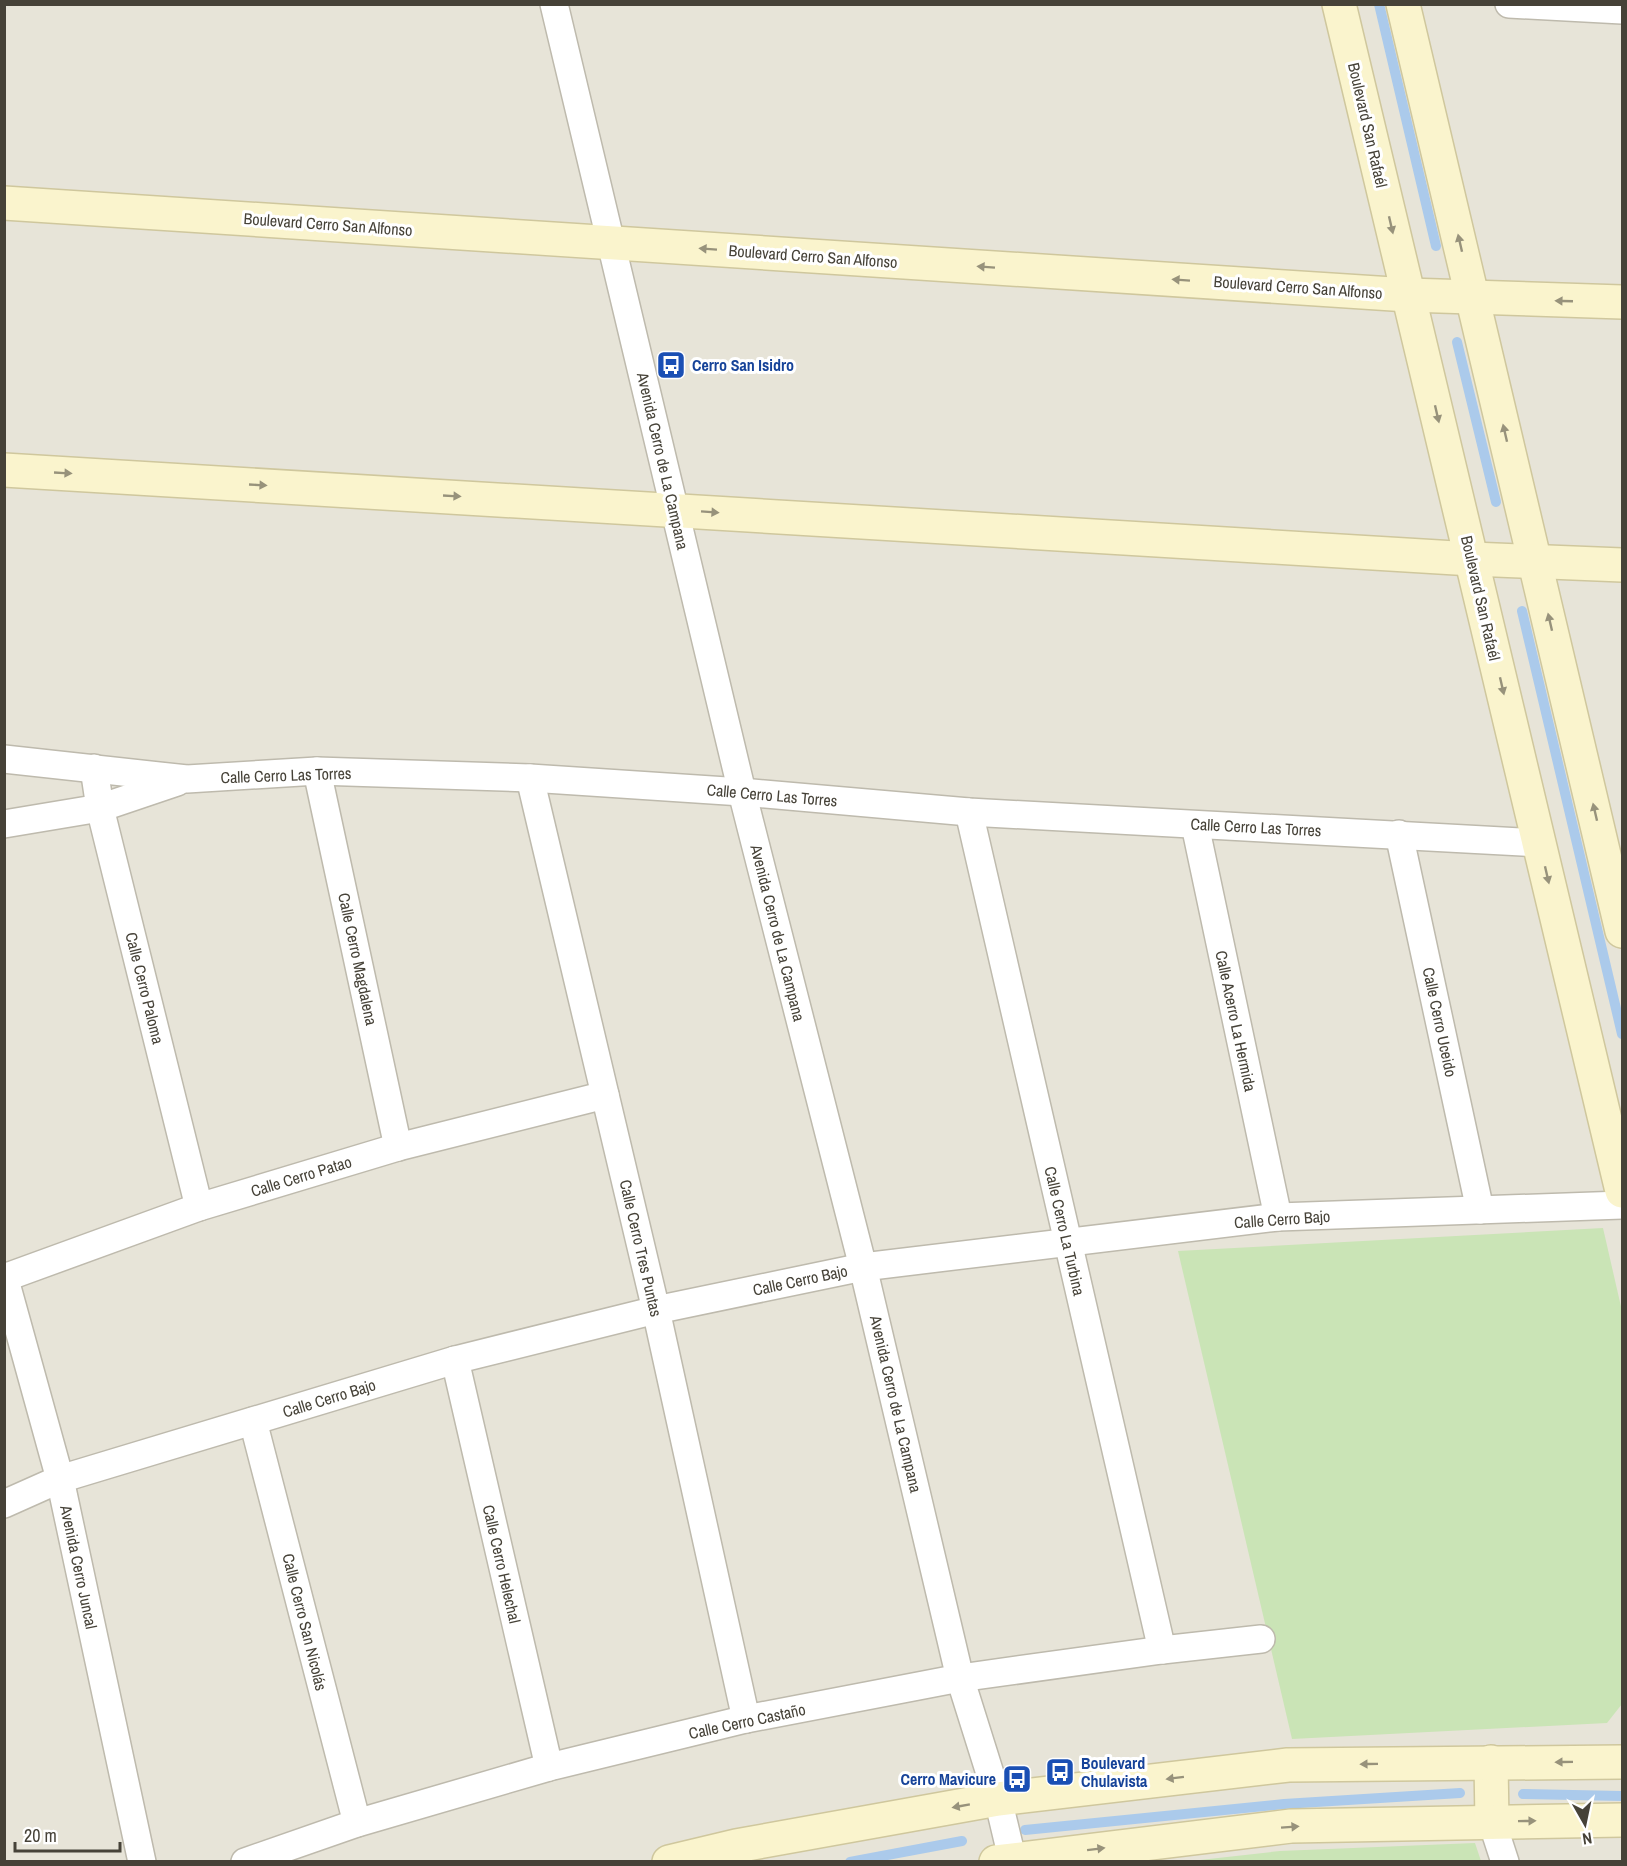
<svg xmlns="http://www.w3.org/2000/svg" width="1627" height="1866" font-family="'Archivo Narrow',sans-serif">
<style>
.residential{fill:#e7e4d8}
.green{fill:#cae4b6}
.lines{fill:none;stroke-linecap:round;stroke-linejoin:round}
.stream{stroke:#abcaeb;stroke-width:10}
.street-casing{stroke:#bebaad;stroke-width:30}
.secondary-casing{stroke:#cfc79d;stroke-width:36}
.street{stroke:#fff;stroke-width:27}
.secondary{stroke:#faf4cd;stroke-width:33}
.oneway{fill:#97927b}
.labels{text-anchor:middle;stroke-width:6;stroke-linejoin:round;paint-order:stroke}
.street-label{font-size:16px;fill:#464238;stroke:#fff}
.transit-label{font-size:16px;font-weight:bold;fill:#164399;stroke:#fff;text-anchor:start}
</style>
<rect width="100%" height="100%" fill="#f3f1e9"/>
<rect class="residential" x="5" y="5" width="1617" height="1856"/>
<g class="green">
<polygon points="1603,1228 1622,1311 1622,1704 1607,1723 1292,1739 1178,1251"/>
<polygon points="1475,1843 1481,1861 1191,1861 1280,1851"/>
</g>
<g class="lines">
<g class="stream">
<polyline points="1379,4 1436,246"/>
<polyline points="1457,342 1496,502"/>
<polyline points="1522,611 1622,1034"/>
<polyline points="1523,1794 1622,1796"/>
<polyline points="1025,1830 1284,1804 1460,1793"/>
<polyline points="850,1862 962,1841"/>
</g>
<g class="street-casing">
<g id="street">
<polyline points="554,4 742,792 863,1267 960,1678 998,1799 1013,1862"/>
<polyline points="1509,4 1622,10"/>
<polyline points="4,759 187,779 317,771 530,778 742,792 969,812 1539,843"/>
<polyline points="94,768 100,808 199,1207"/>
<polyline points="317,771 398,1147"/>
<polyline points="530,778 656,1310 746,1719"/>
<polyline points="969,812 1162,1650"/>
<polyline points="4,824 100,808 177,782"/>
<polyline points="1195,825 1278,1217"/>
<polyline points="1399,834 1480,1210"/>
<polyline points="4,1276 60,1479 142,1862"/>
<polyline points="4,1278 199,1207 398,1147 605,1095"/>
<polyline points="455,1360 549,1767"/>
<polyline points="253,1421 357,1823"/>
<polyline points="4,1504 60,1479 455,1360 656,1310 863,1267 1278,1217 1622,1205"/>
<polyline points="1492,1822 1505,1862"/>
<polyline points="245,1862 357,1823 549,1767 746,1719 960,1678 1162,1650 1261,1639"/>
</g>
</g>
<g class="secondary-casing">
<g id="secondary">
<polyline points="1339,4 1622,1191"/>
<polyline points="1403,4 1622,931"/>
<polyline points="4,203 1408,295 1622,302"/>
<polyline points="4,470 1472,559 1622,565"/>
<polyline points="1491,1762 1492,1822"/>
<polyline points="669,1862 736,1846 998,1799 1288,1765 1622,1762"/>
<polyline points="996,1862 1291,1826 1622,1820"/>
</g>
</g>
<use href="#street" class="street"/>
<use href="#secondary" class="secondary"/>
</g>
<defs><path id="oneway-solid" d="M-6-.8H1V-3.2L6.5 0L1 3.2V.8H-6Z" transform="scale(1.5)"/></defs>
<g class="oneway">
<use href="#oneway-solid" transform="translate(1391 225) rotate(77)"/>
<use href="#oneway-solid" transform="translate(1460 243) rotate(-103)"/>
<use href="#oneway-solid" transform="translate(708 249) rotate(-176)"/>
<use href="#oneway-solid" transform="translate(986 267) rotate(-176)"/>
<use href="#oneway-solid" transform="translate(1181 280) rotate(-176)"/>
<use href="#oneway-solid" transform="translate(1564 301) rotate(-178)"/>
<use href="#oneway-solid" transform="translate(1437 414) rotate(77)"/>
<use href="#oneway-solid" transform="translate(1505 433) rotate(-103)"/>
<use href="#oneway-solid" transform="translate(63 473) rotate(3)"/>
<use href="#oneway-solid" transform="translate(258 485) rotate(3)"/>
<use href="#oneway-solid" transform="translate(452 496) rotate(3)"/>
<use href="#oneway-solid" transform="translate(710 512) rotate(4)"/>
<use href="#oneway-solid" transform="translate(1550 622) rotate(-103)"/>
<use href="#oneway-solid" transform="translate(1502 686) rotate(77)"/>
<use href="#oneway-solid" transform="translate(1595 812) rotate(-103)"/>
<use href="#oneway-solid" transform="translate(1547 875) rotate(77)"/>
<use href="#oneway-solid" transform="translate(1564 1762) rotate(179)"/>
<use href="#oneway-solid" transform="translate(1369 1764) rotate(179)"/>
<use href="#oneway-solid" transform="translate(1175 1778) rotate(173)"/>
<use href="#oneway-solid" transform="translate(961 1806) rotate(170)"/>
<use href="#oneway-solid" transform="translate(1527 1821) rotate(-1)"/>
<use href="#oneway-solid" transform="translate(1290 1827) rotate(-4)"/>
<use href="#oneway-solid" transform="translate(1096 1849) rotate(-7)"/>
</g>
<defs>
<g id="bus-square" transform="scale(1.5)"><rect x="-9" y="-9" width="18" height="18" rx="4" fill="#1a4fb4" stroke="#fff"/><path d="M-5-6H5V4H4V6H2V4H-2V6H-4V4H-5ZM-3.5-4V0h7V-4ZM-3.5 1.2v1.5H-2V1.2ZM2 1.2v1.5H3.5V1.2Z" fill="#fff"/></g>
</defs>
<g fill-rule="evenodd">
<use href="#bus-square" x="671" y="365"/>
<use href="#bus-square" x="1060" y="1772"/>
<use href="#bus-square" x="1017" y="1779"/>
</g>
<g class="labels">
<g class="street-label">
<text transform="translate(1368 125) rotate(77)" y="6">Boulevard San Rafaél</text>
<text transform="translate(328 224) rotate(4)" y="6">Boulevard Cerro San Alfonso</text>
<text transform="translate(813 256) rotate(4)" y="6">Boulevard Cerro San Alfonso</text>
<text transform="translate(1298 287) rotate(4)" y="6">Boulevard Cerro San Alfonso</text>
<text transform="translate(663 461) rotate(77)" y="6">Avenida Cerro de La Campana</text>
<text transform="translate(1481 598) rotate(77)" y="6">Boulevard San Rafaél</text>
<text transform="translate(286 775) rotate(-2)" y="6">Calle Cerro Las Torres</text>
<text transform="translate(772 795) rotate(5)" y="6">Calle Cerro Las Torres</text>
<text transform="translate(1256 827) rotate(3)" y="6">Calle Cerro Las Torres</text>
<text transform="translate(778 933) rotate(76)" y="6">Avenida Cerro de La Campana</text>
<text transform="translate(358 959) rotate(78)" y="6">Calle Cerro Magdalena</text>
<text transform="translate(145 988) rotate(76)" y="6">Calle Cerro Paloma</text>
<text transform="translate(1236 1021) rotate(78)" y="6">Calle Acerro La Hermida</text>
<text transform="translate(1440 1022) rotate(78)" y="6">Calle Cerro Uceido</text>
<text transform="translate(301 1176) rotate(-17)" y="6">Calle Cerro Patao</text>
<text transform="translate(1282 1219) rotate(-4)" y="6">Calle Cerro Bajo</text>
<text transform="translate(1065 1231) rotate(77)" y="6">Calle Cerro La Turbina</text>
<text transform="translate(641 1248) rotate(77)" y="6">Calle Cerro Tres Puntas</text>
<text transform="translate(800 1280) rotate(-12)" y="6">Calle Cerro Bajo</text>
<text transform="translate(329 1398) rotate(-17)" y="6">Calle Cerro Bajo</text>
<text transform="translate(896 1404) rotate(77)" y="6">Avenida Cerro de La Campana</text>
<text transform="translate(502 1564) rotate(77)" y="6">Calle Cerro Helechal</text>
<text transform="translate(79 1567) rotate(78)" y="6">Avenida Cerro Juncal</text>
<text transform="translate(305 1622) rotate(76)" y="6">Calle Cerro San Nicolás</text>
<text transform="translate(747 1721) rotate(-12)" y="6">Calle Cerro Castaño</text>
</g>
<g class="transit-label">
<text x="692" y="371">Cerro San Isidro</text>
<text x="1081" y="1769">Boulevard<tspan x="1081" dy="18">Chulavista</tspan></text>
<text x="996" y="1785" text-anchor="end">Cerro Mavicure</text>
</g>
</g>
<rect width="1627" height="1866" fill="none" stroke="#464238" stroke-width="12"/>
<g transform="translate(1585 1824) rotate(171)" stroke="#ffffff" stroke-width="4.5" paint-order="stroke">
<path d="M0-4.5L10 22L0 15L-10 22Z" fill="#464238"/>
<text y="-9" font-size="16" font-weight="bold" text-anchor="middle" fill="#464238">N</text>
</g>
<path d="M15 1842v9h105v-9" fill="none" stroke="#464238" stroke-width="3"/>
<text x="24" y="1842" font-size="18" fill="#464238" stroke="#ffffff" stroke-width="4.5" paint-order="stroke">20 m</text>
</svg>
